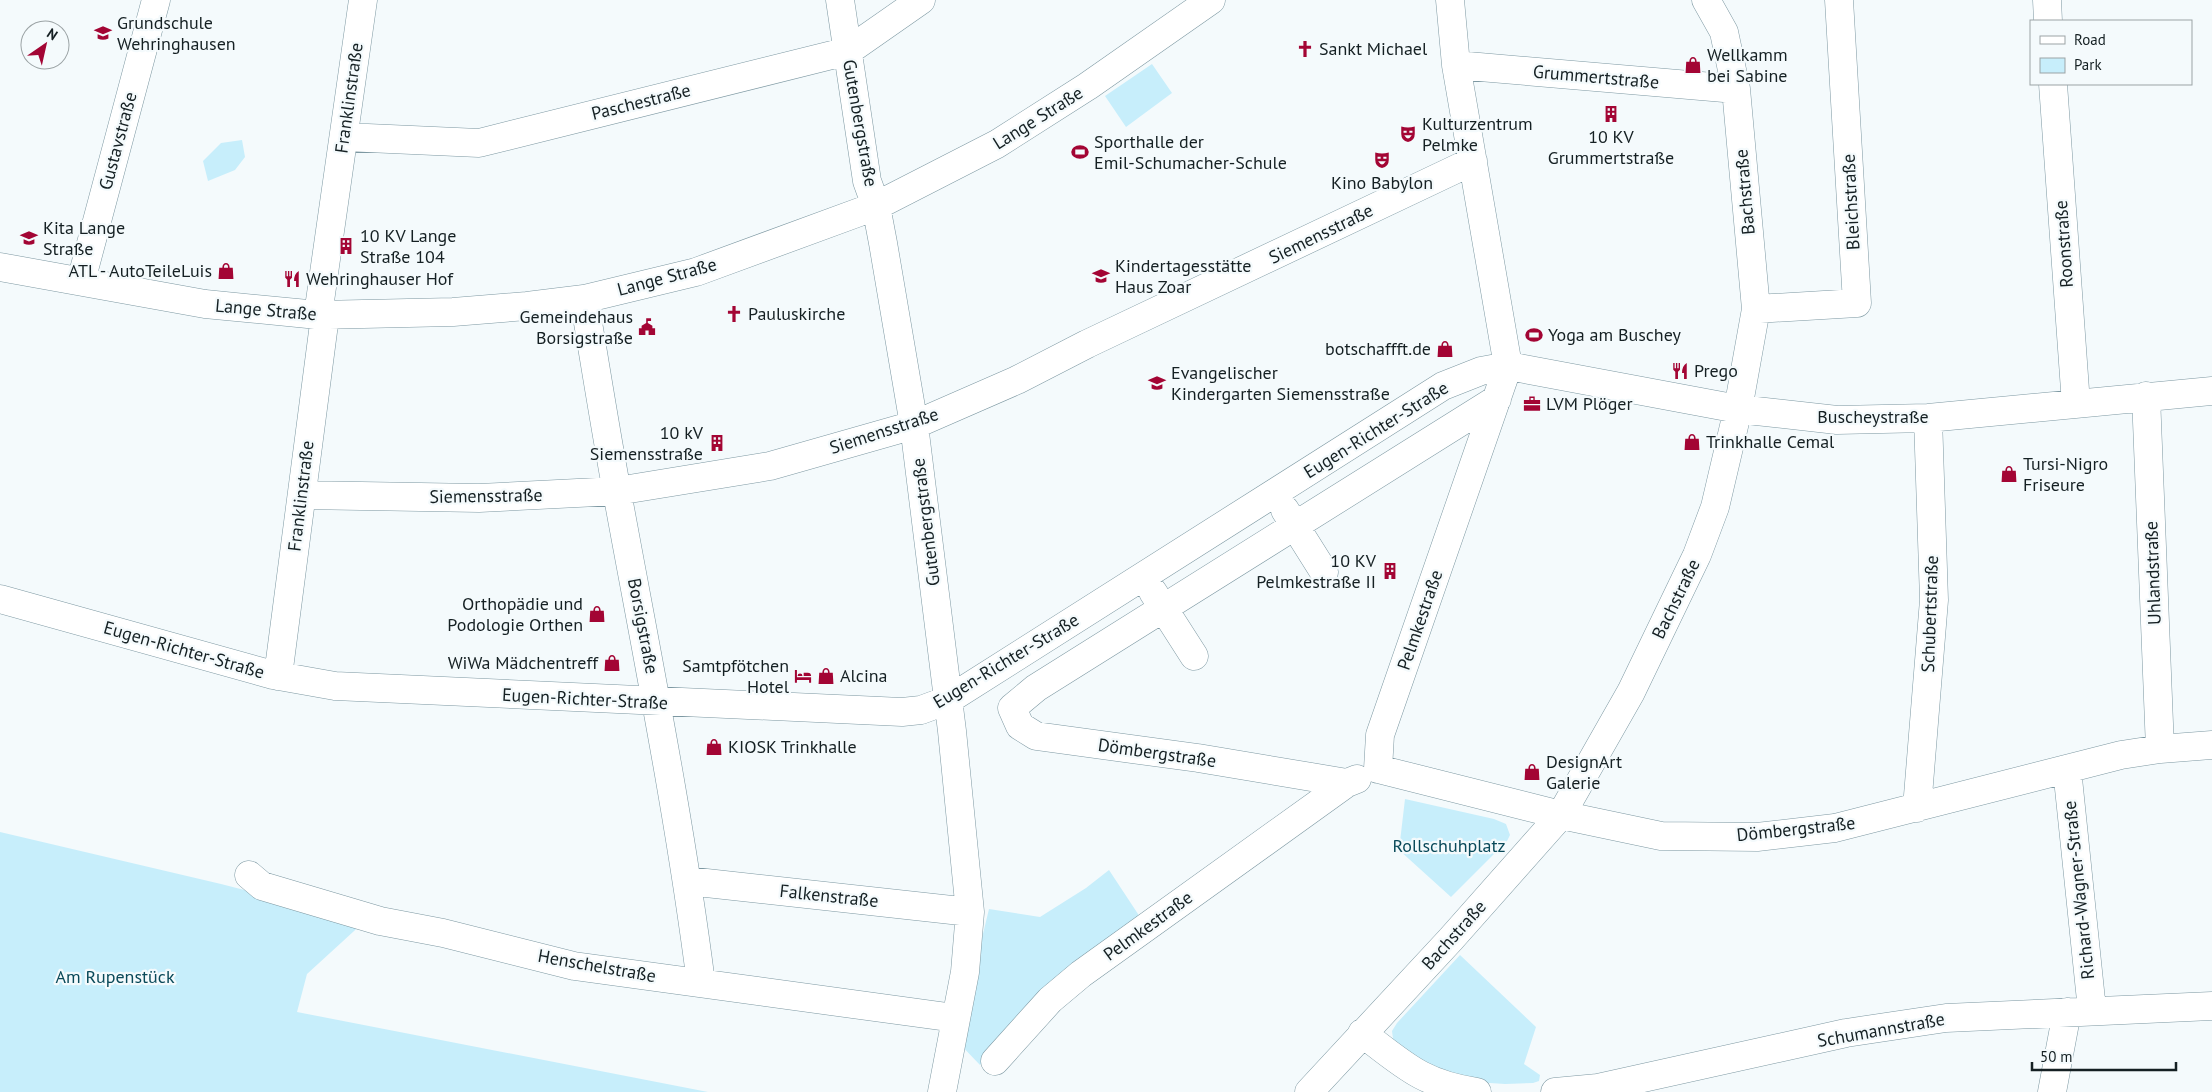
<svg xmlns="http://www.w3.org/2000/svg" width="2212" height="1092" viewBox="0 0 2212 1092" font-family="'PT Sans',sans-serif">
<rect width="100%" height="100%" fill="#f4fafc"/>
<path fill="#c7eefb" d="M 1152,64 L 1172,93 L 1126,127 L 1105,96 Z
M 242,140 L 245,157 L 235,170 L 208,181 L 203,161 L 221,143 Z
M 1405,799 L 1494,819 L 1506,824 L 1510,835 L 1507,841 L 1451,897 L 1399,850 Z
M 0,832 L 221,884 L 365,921 L 307,974 L 297,1012 L 708,1092 L 0,1092 Z
M 1109,870 L 1140,917 L 1063,973 L 980,1065 L 957,1041 L 989,909 L 1040,917 L 1086,888 Z
M 1460,955 L 1536,1027 L 1524,1064 L 1540,1075 L 1539,1081 L 1533,1083 L 1505,1084 L 1475,1082 L 1413,1060 L 1394,1046 L 1392,1031 L 1397,1023 Z"/>
<g fill="none" stroke-linecap="round" stroke-linejoin="round">
<g stroke="#7d98a2" stroke-width="29">
<path id="minor" d="M 840,0 L 867,181 L 876,206 L 883,243 L 914,425 L 952,731 L 970,912 L 965,972 L 942,1092
M 2047,0 L 2048,21
M 1456,65 L 1736,89
M 2053,84 L 2076,404
M 345,137 L 479,143 L 848,51 L 921,0
M 0,267 L 205,304 L 318,315 L 453,312 L 527,306 L 584,299 L 696,272 L 876,206 L 997,144 L 1088,86 L 1211,0
M 81,281 L 156,0
M 584,299 C 595,363 605,428 617,492 C 647,656 680,818 701,983
M 1756,309 L 1857,303 L 1839,0
M 318,315 L 363,0
M 2146,396 L 2160,749
M 302,495 L 479,498 L 617,491 L 770,466 L 914,425 L 1017,380 L 1087,344 L 1473,161
M 1285,510 L 1324,572
M 1153,592 L 1194,656
M 0,599 L 273,675 L 335,686 L 902,712 L 921,710 L 948,700 L 1443,386 L 1481,371 L 1508,366 L 1738,409 L 1837,420 L 1928,418 L 2212,391
M 278,676 L 325,316
M 1378,769 L 1561,815 L 1661,836 L 1757,837 L 1835,828 L 2121,755 L 2160,749 L 2212,745
M 1378,769 L 1380,735 L 1508,366 L 1456,65 L 1450,0
M 2067,769 L 2092,1010
M 1347,783 L 1198,758 L 1036,736 L 1020,726 L 1012,708 L 1036,688 L 1497,399
M 1917,808 L 1934,600 L 1928,418
M 249,875 L 262,886 L 380,921 L 443,933 L 574,966 L 955,1018
M 688,881 L 970,912
M 1362,1033 C 1404,1065 1422,1084 1477,1092
M 995,1061 L 1050,1000 L 1081,974 L 1347,783 L 1357,779
M 1309,1092 L 1451,939 L 1561,815 L 1631,692 L 1697,555 L 1715,507 L 1738,409 L 1756,309 L 1736,89 L 1724,32 L 1706,0
M 1555,1092 L 1598,1088 L 1846,1033 L 1946,1018 L 2212,1006
M 2052,1092 L 2067,1012"/>
</g>
<use href="#minor" stroke="#fff" stroke-width="28"/>
</g>
<defs>
<g id="school-bare" transform="scale(1.35)"><path d="M0-5L7-2L0 1L-7-2ZM-4 1L0 2.5L4 1V4Q0 6-4 4Z" fill="#a30534" stroke="#f4fafc" stroke-width="2.5" paint-order="stroke"/></g>
<g id="church-bare" transform="scale(1.35)"><path d="M-1.2-6h2.4v3.5h3.3v2.4h-3.3V6h-2.4V-.1h-3.3v-2.4h3.3Z" fill="#a30534" stroke="#f4fafc" stroke-width="2.5" paint-order="stroke"/></g>
<g id="shop-bare" transform="scale(1.35)"><path d="M-5-2.5h2.3a2.7 3.5 0 0 1 5.4 0H5L5.5 6h-11ZM-1.5-2.5h3a1.5 2.3 0 0 0-3 0Z" fill="#a30534" stroke="#f4fafc" stroke-width="2.5" paint-order="stroke"/></g>
<g id="building-bare" transform="scale(1.35)"><path d="M-4-6H4V6H1V3H-1V6H-4ZM-2.5-4.3h1.7v1.8h-1.7ZM.8-4.3h1.7v1.8H.8ZM-2.5-1h1.7V.8h-1.7ZM.8-1h1.7V.8H.8Z" fill="#a30534" stroke="#f4fafc" stroke-width="2.5" paint-order="stroke"/></g>
<g id="theatre-bare" transform="scale(1.35)"><path d="M-5-5.5Q0-4 5-5.5V0Q5 5 0 6Q-5 5-5 0ZM-3.3-2.5H-1v1.5H-3.3ZM1-2.5H3.3v1.5H1ZM-2.8 1Q0 5.5 2.8 1Z" fill="#a30534" stroke="#f4fafc" stroke-width="2.5" paint-order="stroke"/></g>
<g id="stadium-bare" transform="scale(1.35)"><path d="M0-5a6.5 5 0 1 0 0 10a6.5 5 0 1 0 0-10ZM-3.5-1.8h7v3.6h-7Z" fill="#a30534" stroke="#f4fafc" stroke-width="2.5" paint-order="stroke"/></g>
<g id="restaurant-bare" transform="scale(1.35)"><path d="M-5-6h1v4h1v-4h1v4h1v-4h1v5L-1.5 .5V6h-2V.5L-5-1ZM5-6V6H3V1.5H1.5Q1.5-4 5-6Z" fill="#a30534" stroke="#f4fafc" stroke-width="2.5" paint-order="stroke"/></g>
<g id="civic-bare" transform="scale(1.35)"><path d="M-.6-6.5H3V-4.5H.6V-3L4-1V1h2V6H-6V1h2V-1L-.6-3ZM-1.2 2.5V6h2.4V2.5Z" fill="#a30534" stroke="#f4fafc" stroke-width="2.5" paint-order="stroke"/></g>
<g id="office-bare" transform="scale(1.35)"><path d="M-6-3h4V-5.5h4V-3h4V5H-6ZM-1-4.5V-3h2v-1.5ZM-6 0V1H6V0Z" fill="#a30534" stroke="#f4fafc" stroke-width="2.5" paint-order="stroke"/></g>
<g id="hotel-bare" transform="scale(1.35)"><path d="M-6-4.5h1.5V1H6V5H4.5V3h-9V5H-6ZM-4 0a1.8 1.8 0 1 1 3.6 0ZM.5 0V-2.5h3Q6-2.5 6 0Z" fill="#a30534" stroke="#f4fafc" stroke-width="2.5" paint-order="stroke"/></g>
</defs>
<g fill-rule="evenodd">
<use href="#school-bare" x="103" y="33"/>
<use href="#church-bare" x="1305" y="49"/>
<use href="#shop-bare" x="1693" y="65"/>
<use href="#building-bare" x="1611" y="114"/>
<use href="#theatre-bare" x="1408" y="134"/>
<use href="#stadium-bare" x="1080" y="152"/>
<use href="#theatre-bare" x="1382" y="160"/>
<use href="#school-bare" x="29" y="238"/>
<use href="#building-bare" x="346" y="246"/>
<use href="#shop-bare" x="226" y="271"/>
<use href="#school-bare" x="1101" y="276"/>
<use href="#restaurant-bare" x="292" y="279"/>
<use href="#church-bare" x="734" y="314"/>
<use href="#civic-bare" x="647" y="327"/>
<use href="#stadium-bare" x="1534" y="335"/>
<use href="#shop-bare" x="1445" y="349"/>
<use href="#restaurant-bare" x="1680" y="371"/>
<use href="#school-bare" x="1157" y="383"/>
<use href="#office-bare" x="1532" y="404"/>
<use href="#shop-bare" x="1692" y="442"/>
<use href="#building-bare" x="717" y="443"/>
<use href="#shop-bare" x="2009" y="474"/>
<use href="#building-bare" x="1390" y="571"/>
<use href="#shop-bare" x="597" y="614"/>
<use href="#shop-bare" x="612" y="663"/>
<use href="#hotel-bare" x="803" y="676"/>
<use href="#shop-bare" x="826" y="676"/>
<use href="#shop-bare" x="714" y="747"/>
<use href="#shop-bare" x="1532" y="772"/>
</g>
<g text-anchor="middle" stroke-width="4.5" stroke-linejoin="round" paint-order="stroke">
<g font-size="18" fill="#152023" stroke="#f4fafc" text-anchor="start">
<text x="117" y="29">Grundschule<tspan x="117" dy="21">Wehringhausen</tspan></text>
<text x="1319" y="55">Sankt Michael</text>
<text x="1707" y="61">Wellkamm<tspan x="1707" dy="21">bei Sabine</tspan></text>
<text x="1422" y="130">Kulturzentrum<tspan x="1422" dy="21">Pelmke</tspan></text>
<text x="1611" y="143" text-anchor="middle">10 KV<tspan x="1611" dy="21">Grummertstraße</tspan></text>
<text x="1094" y="148">Sporthalle der<tspan x="1094" dy="21">Emil-Schumacher-Schule</tspan></text>
<text x="1382" y="189" text-anchor="middle">Kino Babylon</text>
<text x="43" y="234">Kita Lange<tspan x="43" dy="21">Straße</tspan></text>
<text x="360" y="242">10 KV Lange<tspan x="360" dy="21">Straße 104</tspan></text>
<text x="1115" y="272">Kindertagesstätte<tspan x="1115" dy="21">Haus Zoar</tspan></text>
<text x="212" y="277" text-anchor="end">ATL - AutoTeileLuis</text>
<text x="306" y="285">Wehringhauser Hof</text>
<text x="748" y="320">Pauluskirche</text>
<text x="633" y="323" text-anchor="end">Gemeindehaus<tspan x="633" dy="21">Borsigstraße</tspan></text>
<text x="1548" y="341">Yoga am Buschey</text>
<text x="1431" y="355" text-anchor="end">botschaffft.de</text>
<text x="1694" y="377">Prego</text>
<text x="1171" y="379">Evangelischer<tspan x="1171" dy="21">Kindergarten Siemensstraße</tspan></text>
<text x="1546" y="410">LVM Plöger</text>
<text x="703" y="439" text-anchor="end">10 kV<tspan x="703" dy="21">Siemensstraße</tspan></text>
<text x="1706" y="448">Trinkhalle Cemal</text>
<text x="2023" y="470">Tursi-Nigro<tspan x="2023" dy="21">Friseure</tspan></text>
<text x="1376" y="567" text-anchor="end">10 KV<tspan x="1376" dy="21">Pelmkestraße II</tspan></text>
<text x="583" y="610" text-anchor="end">Orthopädie und<tspan x="583" dy="21">Podologie Orthen</tspan></text>
<text x="598" y="669" text-anchor="end">WiWa Mädchentreff</text>
<text x="789" y="672" text-anchor="end">Samtpfötchen<tspan x="789" dy="21">Hotel</tspan></text>
<text x="840" y="682">Alcina</text>
<text x="728" y="753">KIOSK Trinkhalle</text>
<text x="1546" y="768">DesignArt<tspan x="1546" dy="21">Galerie</tspan></text>
</g>
<g font-size="18" fill="#152023" stroke="#f4fafc">
<text transform="translate(1596 77) rotate(5)" y="6">Grummertstraße</text>
<text transform="translate(349 98) rotate(-82)" y="6">Franklinstraße</text>
<text transform="translate(641 102) rotate(-14)" y="6">Paschestraße</text>
<text transform="translate(1038 118) rotate(-32)" y="6">Lange Straße</text>
<text transform="translate(860 123) rotate(80)" y="6">Gutenbergstraße</text>
<text transform="translate(118 141) rotate(-75)" y="6">Gustavstraße</text>
<text transform="translate(1745 192) rotate(-95)" y="6">Bachstraße</text>
<text transform="translate(1851 202) rotate(-93)" y="6">Bleichstraße</text>
<text transform="translate(1321 234) rotate(-26)" y="6">Siemensstraße</text>
<text transform="translate(2064 244) rotate(-94)" y="6">Roonstraße</text>
<text transform="translate(667 277) rotate(-15)" y="6">Lange Straße</text>
<text transform="translate(266 310) rotate(5)" y="6">Lange Straße</text>
<text x="1873" y="423">Buscheystraße</text>
<text transform="translate(1376 430) rotate(-32)" y="6">Eugen-Richter-Straße</text>
<text transform="translate(884 431) rotate(-18)" y="6">Siemensstraße</text>
<text transform="translate(301 496) rotate(-83)" y="6">Franklinstraße</text>
<text transform="translate(486 496) rotate(-1)" y="6">Siemensstraße</text>
<text transform="translate(926 522) rotate(-97)" y="6">Gutenbergstraße</text>
<text transform="translate(2153 573) rotate(-92)" y="6">Uhlandstraße</text>
<text transform="translate(1676 599) rotate(-64)" y="6">Bachstraße</text>
<text transform="translate(1930 614) rotate(-88)" y="6">Schubertstraße</text>
<text transform="translate(1420 620) rotate(-71)" y="6">Pelmkestraße</text>
<text transform="translate(643 626) rotate(79)" y="6">Borsigstraße</text>
<text transform="translate(184 650) rotate(16)" y="6">Eugen-Richter-Straße</text>
<text transform="translate(1006 661) rotate(-31)" y="6">Eugen-Richter-Straße</text>
<text transform="translate(585 699) rotate(3)" y="6">Eugen-Richter-Straße</text>
<text transform="translate(1157 753) rotate(8)" y="6">Dömbergstraße</text>
<text transform="translate(1796 829) rotate(-6)" y="6">Dömbergstraße</text>
<text transform="translate(2079 890) rotate(-96)" y="6">Richard-Wagner-Straße</text>
<text transform="translate(829 896) rotate(6)" y="6">Falkenstraße</text>
<text transform="translate(1148 926) rotate(-36)" y="6">Pelmkestraße</text>
<text transform="translate(1454 935) rotate(-48)" y="6">Bachstraße</text>
<text transform="translate(597 966) rotate(10)" y="6">Henschelstraße</text>
<text transform="translate(1881 1030) rotate(-10)" y="6">Schumannstraße</text>
</g>
<g font-size="18" fill="#094959" stroke="#f4fafc">
<text x="1449" y="852">Rollschuhplatz</text>
<text x="115" y="983">Am Rupenstück</text>
</g>
</g>
<rect x="2030" y="20" width="162" height="65" fill="#f4fafc" stroke="#9ba3a5"/>
<rect x="2040" y="36" width="25" height="8" fill="#ffffff" stroke="#9ba3a5"/>
<text x="2074" y="45" font-size="15" fill="#152023">Road</text>
<rect x="2040" y="58" width="25" height="15" fill="#c7eefb" stroke="#9ba3a5"/>
<text x="2074" y="70" font-size="15" fill="#152023">Park</text>
<g transform="translate(45 45) rotate(34)"><circle r="24" fill="#f4fafc" stroke="#9ba3a5"/>
<path d="M0-4L9 19L0 12L-9 19Z" fill="#a30534"/>
<text y="-8" font-size="14" font-weight="bold" text-anchor="middle" fill="#152023">N</text>
</g>
<path d="M2032 1062v8h144v-8" fill="none" stroke="#152023" stroke-width="2.5"/>
<text x="2040" y="1062" font-size="15" fill="#152023" stroke="#f4fafc" stroke-width="4" paint-order="stroke">50 m</text>
</svg>
